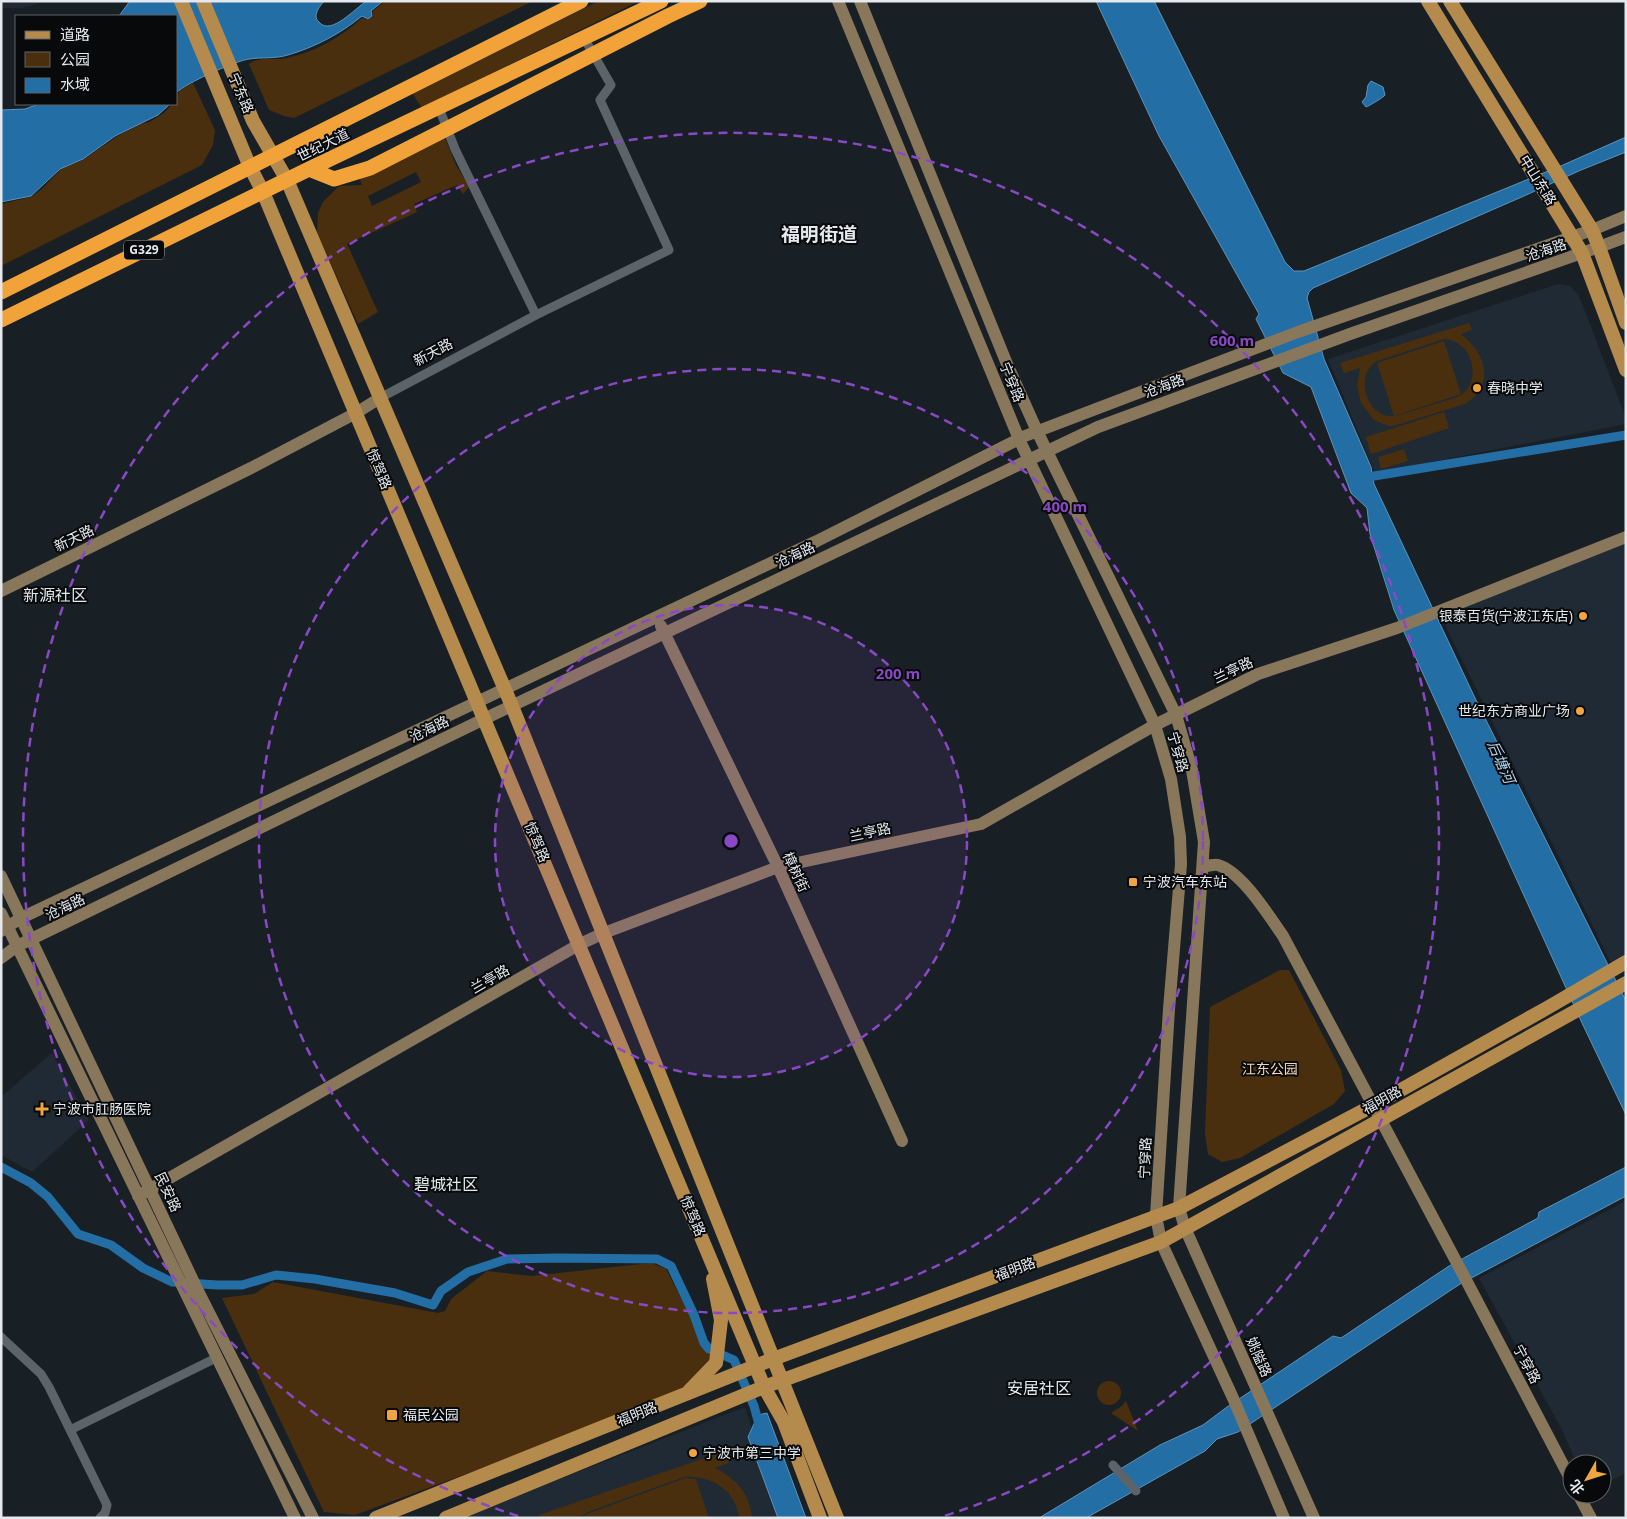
<svg xmlns="http://www.w3.org/2000/svg" width="1627" height="1519" viewBox="0 0 1627 1519" font-family="'Open Sans','Noto Sans SC',sans-serif">
<rect width="100%" height="100%" fill="#192025"/>
<path fill="#1f2a34" d="M 1,1 L 46,1 L 23,8 L 2,8 Z
M 1558,284 L 1570,286 L 1579,296 L 1626,418 L 1626,424 L 1375,473 L 1328,359 Z
M 1626,542 L 1626,955 L 1611,963 L 1441,617 Z
M 52,1053 L 89,1120 L 32,1172 L 1,1155 L 1,1097 Z
M 1626,1201 L 1626,1473 L 1602,1485 L 1602,1464 L 1577,1464 L 1561,1428 L 1479,1278 Z
M 745,1407 L 780,1518 L 461,1518 L 508,1499 Z"/>
<path fill="#492f0d" fill-rule="evenodd" d="M 385,1 L 533,1 L 294,118 L 284,116 L 269,110 L 249,64 C 260,56 274,61 287,58 C 315,52 341,37 362,18 L 368,20 L 373,16 L 372,12 Z
M 599,1 L 639,1 L 422,108 L 412,93 Z
M 193,83 L 215,130 L 213,145 L 202,165 L 1,266 L 1,204 L 31,197 L 42,189 L 61,169 L 83,160 L 116,137 L 141,124 L 150,122 L 165,112 L 172,104 L 176,104 L 176,95 L 182,89 Z
M 444,136 L 456,165 L 469,187 L 463,194 L 457,185 L 414,204 L 417,212 L 347,244 L 378,312 L 358,324 L 317,233 L 318,213 L 323,202 L 339,186 L 362,185 L 359,176 ZM 416,172 L 421,182 L 372,206 L 368,196 Z
M 1469,323 L 1472,330 L 1461,334 C 1486,353 1496,385 1465,404 L 1393,426 L 1388,426 L 1374,420 L 1361,403 L 1357,386 L 1360,368 L 1344,373 L 1340,363 ZM 1444,339 C 1473,340 1484,383 1458,397 L 1395,416 C 1367,420 1353,375 1377,361 Z
M 1444,341 L 1461,394 L 1394,416 L 1377,363 Z
M 1444,412 L 1449,428 L 1371,454 L 1366,437 Z
M 1404,449 L 1408,461 L 1381,469 L 1378,457 Z
M 1280,970 L 1289,970 L 1341,1070 L 1345,1091 L 1334,1104 L 1240,1158 L 1222,1162 L 1208,1154 L 1205,1134 L 1210,1007 Z
M 641,1264 L 654,1264 L 666,1269 L 697,1330 L 702,1347 L 716,1356 L 683,1394 L 355,1515 L 324,1512 L 222,1298 L 254,1294 L 273,1282 L 438,1313 L 445,1311 L 451,1299 L 487,1271 L 531,1276 Z
M1097 1393a12 12 0 1 1 24 0a12 12 0 1 1-24 0Z
M 1126,1401 L 1138,1431 L 1111,1413 L 1122,1406 Z
M 725,1451 L 729,1463 L 715,1468 C 736,1479 750,1493 752,1518 L 739,1518 C 736,1490 711,1475 684,1477 L 588,1512 L 578,1518 L 540,1518 L 539,1515 Z
M 685,1478 L 696,1479 L 709,1518 L 580,1518 L 587,1514 Z"/>
<path fill="#236ea5" stroke="#5d93bb" d="M 130,1 L 324,1 C 321,5 317,9 316,15 C 316,19 317,20 319,22 C 331,37 357,6 367,1 C 370,0 379,1 383,1 L 371,11 L 372,16 L 368,19 L 362,16 C 340,34 315,47 288,55 C 275,59 262,57 249,59 C 235,61 186,83 176,93 L 176,16 L 119,16 Z
M 1096,1 L 1154,1 L 1285,262 L 1294,271 L 1304,271 L 1563,165 L 1626,137 L 1626,152 L 1581,170 L 1524,196 L 1313,288 L 1309,292 L 1307,298 L 1324,359 L 1371,467 L 1374,484 L 1475,698 L 1626,1001 L 1626,1115 L 1582,1023 L 1394,610 L 1370,534 L 1367,508 L 1351,493 L 1311,387 L 1283,373 L 1256,319 L 1259,314 L 1159,136 Z
M 1371,81 L 1383,87 L 1385,95 C 1384,97 1369,106 1366,107 L 1362,102 L 1366,97 L 1368,85 Z
M 39,104 L 170,104 L 158,115 L 115,136 L 83,159 L 60,169 L 31,196 L 1,202 L 1,110 L 25,109 Z
M 1626,1167 L 1626,1196 L 1460,1284 L 1238,1432 L 1217,1439 L 1205,1451 L 1086,1518 L 1039,1518 L 1160,1445 L 1203,1425 L 1227,1407 L 1333,1336 L 1341,1338 L 1449,1266 L 1538,1218 L 1539,1212 Z
M 767,1413 L 806,1518 L 778,1518 L 748,1437 L 758,1415 Z"/>
<g fill="none" stroke-linecap="round" stroke-linejoin="round">
<path stroke="#236ea5" stroke-width="9" d="M 1362,478 L 1626,435
M 1,1167 L 31,1183 L 48,1197 L 78,1234 L 111,1245 L 143,1268 L 172,1282 L 217,1285 L 242,1285 L 276,1275 L 315,1279 L 395,1293 L 433,1305 L 441,1291 L 468,1272 L 507,1259 L 558,1258 L 657,1259 L 671,1266 L 694,1315 L 704,1343 L 709,1349 L 734,1360 L 754,1406 L 760,1428"/>
<path stroke="#5c646a" stroke-width="9" d="M 439,108 L 455,149 L 536,315
M 380,398 L 536,315 L 669,250 L 600,100 L 611,85 L 584,38
M 1,1337 L 41,1374 L 49,1387 L 107,1505 L 105,1513 L 100,1518
M 70,1430 L 216,1358
M 1113,1465 L 1136,1491"/>
<path stroke="#89775b" stroke-width="12" d="M 838,1 L 1019,439 L 1155,725 L 1171,779 L 1180,837 L 1181,864 L 1169,1009 L 1156,1216 L 1161,1242 L 1233,1398 L 1284,1518
M 860,1 L 1007,364 L 1037,431 L 1176,715 L 1192,770 L 1204,842 L 1179,1208 L 1185,1228 L 1314,1518
M 1,591 L 251,468 L 356,413 L 380,398
M 661,626 L 778,867 L 902,1141
M 1203,867 C 1207,866 1214,864 1218,865 C 1242,872 1269,916 1283,936 L 1465,1278 L 1572,1482
M 1,876 L 198,1291 L 313,1518
M 1,913 L 295,1518
M 1,931 L 21,918 L 817,541 L 1025,436 L 1298,332 L 1592,230 L 1626,216
M 1,958 L 17,946 L 484,719 L 1098,427 L 1350,334 L 1599,247 L 1626,237
M 138,1196 L 580,944 L 604,933 L 778,867 L 981,824 L 1155,725 L 1258,674 L 1397,628 L 1626,537
M 1578,1494 L 1591,1518"/>
<path stroke="#b58a4d" stroke-width="14" d="M 181,1 L 250,167 L 263,192 L 764,1387 L 784,1422 L 820,1518
M 203,1 L 253,121 L 287,180 L 512,706 L 837,1518
M 1428,1 L 1582,253 L 1626,370
M 1450,1 L 1592,230 L 1599,247 L 1626,323
M 689,1391 L 716,1363 L 721,1320 L 713,1279
M 376,1518 L 773,1359 L 1179,1208 L 1374,1105 L 1547,1008 L 1626,962
M 446,1518 L 764,1387 L 1161,1242 L 1626,983"/>
<path stroke="#f1a339" stroke-width="15" d="M 309,169 L 334,179 L 370,168 L 668,16 L 700,1
M 1,292 L 581,1
M 1,320 L 309,169 L 661,1"/>
</g>
<circle cx="731" cy="841" r="236" fill="#8b48c6" fill-opacity=".12"/>
<g fill="none" stroke="#8b48c6" stroke-width="2.5" stroke-dasharray="9 6">
<circle cx="731" cy="841" r="236"/>
<circle cx="731" cy="841" r="472"/>
<path d="M518 1516A708 708 0 1 1 944 1516"/>
</g>
<g fill="#f1a540" stroke="#07090b" stroke-width="2">
<circle cx="1477" cy="388" r="5"/>
<circle cx="1583" cy="616" r="5"/>
<circle cx="1580" cy="711" r="5"/>
<rect x="1128" y="877" width="10" height="10" rx="2.5"/>
<path d="M39.5 1101.5h5v5h5v5h-5v5h-5v-5h-5v-5h5z"/>
<rect x="386" y="1409" width="12" height="12" rx="2.5"/>
<circle cx="693" cy="1453" r="5"/>
</g>
<g text-anchor="middle" stroke-width="4" stroke-linejoin="round" paint-order="stroke">
<rect fill="#07090b" stroke="#a2a6a9" stroke-width="1" x="124" y="240.5" width="40" height="19" rx="4"/>
<g font-size="12" font-weight="bold" fill="#e5e9ed">
<text x="144" y="254">G329</text>
</g>
<g font-size="14" fill="#e5e9ed" stroke="#07090b">
<text transform="translate(241 93) rotate(67)" y="5">宁东路</text>
<text transform="translate(323 145) rotate(-26)" y="5">世纪大道</text>
<text transform="translate(1538 180) rotate(58)" y="5">中山东路</text>
<text transform="translate(1546 250) rotate(-19)" y="5">沧海路</text>
<text transform="translate(433 352) rotate(-28)" y="5">新天路</text>
<text transform="translate(1012 382) rotate(68)" y="5">宁穿路</text>
<text transform="translate(1164 386) rotate(-20)" y="5">沧海路</text>
<text transform="translate(379 469) rotate(67)" y="5">惊驾路</text>
<text transform="translate(74 538) rotate(-26)" y="5">新天路</text>
<text transform="translate(795 555) rotate(-26)" y="5">沧海路</text>
<text transform="translate(1233 670) rotate(-25)" y="5">兰亭路</text>
<text transform="translate(429 729) rotate(-26)" y="5">沧海路</text>
<text transform="translate(1178 752) rotate(74)" y="5">宁穿路</text>
<text transform="translate(870 832) rotate(-12)" y="5">兰亭路</text>
<text transform="translate(537 842) rotate(67)" y="5">惊驾路</text>
<text transform="translate(796 872) rotate(65)" y="5">樟树街</text>
<text transform="translate(65 907) rotate(-26)" y="5">沧海路</text>
<text transform="translate(490 979) rotate(-30)" y="5">兰亭路</text>
<text transform="translate(1382 1100) rotate(-29)" y="5">福明路</text>
<text transform="translate(1145 1158) rotate(-87)" y="5">宁穿路</text>
<text transform="translate(168 1192) rotate(65)" y="5">民安路</text>
<text transform="translate(693 1216) rotate(67)" y="5">惊驾路</text>
<text transform="translate(1015 1269) rotate(-20)" y="5">福明路</text>
<text transform="translate(1259 1357) rotate(66)" y="5">姚隘路</text>
<text transform="translate(1527 1364) rotate(62)" y="5">宁穿路</text>
<text transform="translate(637 1414) rotate(-22)" y="5">福明路</text>
</g>
<g font-size="14" fill="#e5e9ed" stroke="#07090b" text-anchor="start">
<text x="1487" y="393">春晓中学</text>
<text x="1573" y="621" text-anchor="end">银泰百货(宁波江东店)</text>
<text x="1570" y="716" text-anchor="end">世纪东方商业广场</text>
<text x="1143" y="887">宁波汽车东站</text>
<text x="53" y="1114">宁波市肛肠医院</text>
<text x="403" y="1420">福民公园</text>
<text x="703" y="1458">宁波市第三中学</text>
</g>
<g font-size="14" fill="#f4d5b3" stroke="#07090b">
<text x="1270" y="1074">江东公园</text>
</g>
<g font-size="15" font-style="italic" fill="#aed1f0" stroke="#07090b">
<text transform="translate(1501 762) rotate(66)" y="5">后塘河</text>
</g>
<g font-size="16" fill="#e5e9ed" stroke="#07090b">
<text x="55" y="601">新源社区</text>
<text x="446" y="1190">碧城社区</text>
<text x="1039" y="1394">安居社区</text>
</g>
<g font-size="19" font-weight="bold" fill="#e5e9ed" stroke="#07090b">
<text x="819" y="241">福明街道</text>
</g>
</g>
<circle cx="731" cy="841" r="8" fill="#8b48c6" stroke="#07090b" stroke-width="2.5"/>
<g font-size="15" text-anchor="middle" font-weight="bold" fill="#8b48c6" stroke="#07090b" stroke-width="4" stroke-linejoin="round" paint-order="stroke">
<text x="1232" y="346">600 m</text>
<text x="1065" y="512">400 m</text>
<text x="898" y="679">200 m</text>
</g>
<rect width="1627" height="1519" fill="none" stroke="#e5e9ed" stroke-width="5"/>
<rect x="15" y="15" width="162" height="90" fill="#07090b" stroke="#606365"/>
<rect x="25" y="31" width="25" height="8" fill="#b58a4d" stroke="#606365"/>
<text x="60" y="40" font-size="15" fill="#e5e9ed">道路</text>
<rect x="25" y="52" width="25" height="15" fill="#492f0d" stroke="#606365"/>
<text x="60" y="65" font-size="15" fill="#e5e9ed">公园</text>
<rect x="25" y="78" width="25" height="15" fill="#236ea5" stroke="#606365"/>
<text x="60" y="90" font-size="15" fill="#e5e9ed">水域</text>
<g transform="translate(1587 1479) rotate(231)"><circle r="24" fill="#07090b" stroke="#606365"/>
<path d="M0-4L9 19L0 12L-9 19Z" fill="#f1a540"/>
<text y="-8" font-size="14" font-weight="bold" text-anchor="middle" fill="#e5e9ed">北</text>
</g>
</svg>
